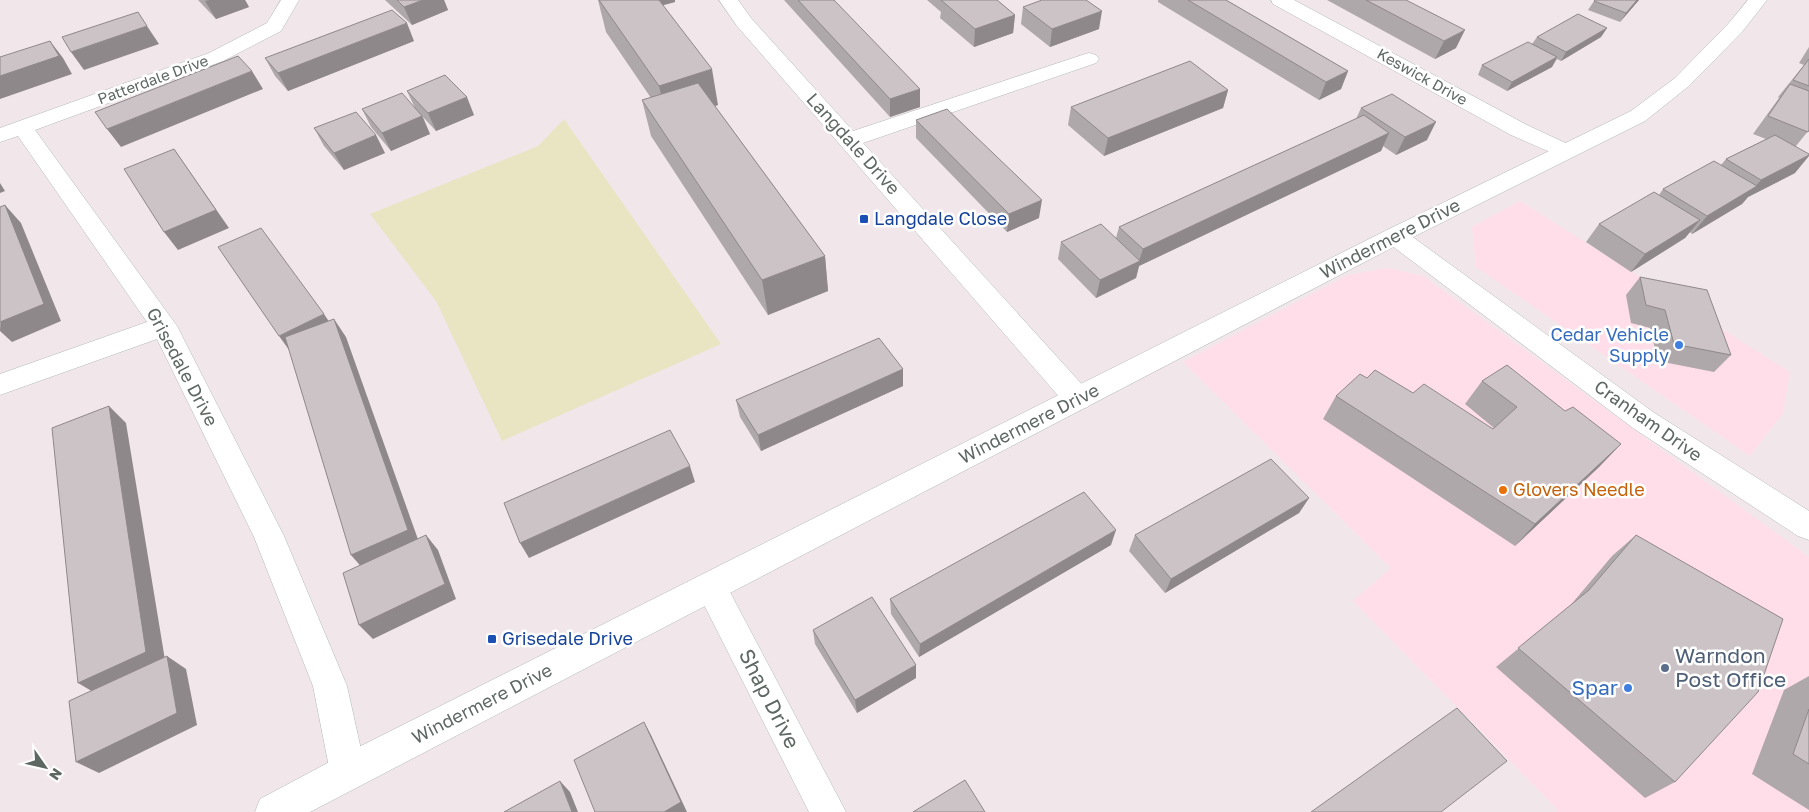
<svg xmlns="http://www.w3.org/2000/svg" width="1809" height="812" viewBox="0 0 1809 812" font-family="'Golos Text',sans-serif">
<rect width="100%" height="100%" fill="#f1e7eb"/>
<path fill="#ffdeea" d="M 1520,201 L 1790,372 L 1783,413 L 1750,456 L 1476,267 L 1472,227 Z
M 1388,268 L 1423,276 L 1809,557 L 1809,812 L 1557,812 L 1556,808 L 1353,601 L 1391,568 L 1183,362 L 1348,275 Z"/>
<path fill="#e9e4c2" d="M 564,119 L 721,344 L 502,441 L 436,301 L 370,214 L 538,146 Z"/>
<g fill="none" stroke-linecap="round" stroke-linejoin="round">
<g stroke="#b2bab6" stroke-width="1">
<path id="street" d="M 281,0 L 299,0 L 281,31 L 223,61 L 35,130 L 177,326 L 284,536 L 347,686 L 366,772 L 361,785 L 348,790 L 335,785 L 330,772 L 313,686 L 254,537 L 157,339 L 0,395 L 0,374 L 147,322 L 18,136 L 0,142 L 0,128 L 209,53 L 267,23 Z
M 719,0 L 738,0 L 751,18 L 853,131 L 1082,55 L 1089,53 L 1096,55 L 1099,59 L 1096,63 L 863,143 L 1088,391 L 1092,399 L 1088,407 L 1078,410 L 1068,407 L 737,26 Z
M 1271,0 L 1294,0 L 1527,125 L 1572,146 L 1575,151 L 1572,156 L 1564,158 L 1511,135 L 1273,4 Z
M 1395,228 L 1403,230 L 1653,412 L 1809,511 L 1809,540 L 1798,536 L 1633,428 L 1387,242 L 1383,236 L 1387,230 Z
M 711,573 L 722,577 L 846,812 L 809,812 L 695,587 L 700,577 Z"/>
</g>
<g stroke="#b1bab5" stroke-width="1">
<path id="secondary" d="M 1748,0 L 1767,0 L 1742,32 L 1689,86 L 1645,121 L 1403,242 L 310,812 L 255,812 L 260,799 L 335,759 L 1387,230 L 1631,111 L 1675,78 L 1728,24 Z"/>
</g>
<use href="#street" fill="#fff" fill-rule="evenodd"/>
<use href="#secondary" fill="#fff" fill-rule="evenodd"/>
</g>
<path fill="#afa8ab" d="M 198,0 L 245,0 L 249,7 L 216,19 Z
M 385,0 L 444,0 L 448,10 L 412,25 Z
M 598,0 L 675,0 L 675,2 L 663,5 L 718,105 L 715,106 L 825,256 L 828,291 L 768,315 L 651,136 L 642,100 L 651,98 L 606,32 Z
M 784,0 L 834,0 L 920,107 L 890,117 Z
M 927,0 L 997,0 L 1015,15 L 1013,33 L 974,47 L 940,18 L 941,12 Z
M 1158,0 L 1226,0 L 1348,71 L 1341,89 L 1319,100 L 1158,2 Z
M 1327,0 L 1406,0 L 1456,48 L 1435,59 Z
M 1639,0 L 1620,22 L 1588,10 L 1594,1 Z
M 1023,7 L 1099,29 L 1050,47 L 1021,24 Z
M 1607,28 L 1601,37 L 1561,61 L 1557,59 L 1552,67 L 1507,91 L 1478,75 L 1482,65 L 1532,44 L 1537,37 Z
M 414,41 L 288,91 L 275,76 L 265,58 Z
M 1809,47 L 1809,130 L 1796,146 L 1795,173 L 1748,197 L 1742,204 L 1692,234 L 1690,232 L 1685,238 L 1631,272 L 1586,242 L 1599,224 L 1659,195 L 1663,189 L 1721,165 L 1726,159 L 1766,139 L 1753,134 L 1779,98 L 1778,97 L 1804,65 L 1799,63 Z
M 1228,90 L 1223,108 L 1104,156 L 1068,125 L 1071,107 Z
M 407,91 L 474,115 L 436,131 L 423,117 L 430,134 L 391,151 L 371,127 L 362,109 L 415,108 Z
M 1361,108 L 1427,140 L 1396,155 L 1383,146 L 1381,151 L 1139,266 L 1136,278 L 1096,298 L 1058,259 L 1061,242 L 1116,238 L 1119,227 L 1356,119 Z
M 916,120 L 1039,218 L 1007,232 L 916,138 Z
M 314,128 L 385,153 L 344,170 L 324,146 Z
M 1640,277 L 1731,355 L 1714,372 L 1658,361 L 1650,328 L 1631,323 L 1626,295 Z
M 903,369 L 903,386 L 761,451 L 740,417 L 736,400 Z
M 1482,381 L 1565,411 L 1621,444 L 1599,467 L 1515,546 L 1323,419 L 1336,396 L 1413,393 L 1493,429 L 1494,428 L 1465,404 Z
M 1309,498 L 1299,513 L 1165,593 L 1129,551 L 1135,535 Z
M 1636,535 L 1675,782 L 1645,798 L 1496,667 L 1569,607 L 1612,556 Z
M 1111,545 L 919,657 L 891,614 L 890,599 Z
M 813,630 L 916,678 L 857,713 L 815,644 Z
M 1809,676 L 1809,810 L 1752,774 L 1784,690 Z"/>
<path fill="#8f888b" d="M 209,0 L 245,0 L 249,7 L 216,19 L 205,1 Z
M 423,0 L 444,0 L 448,10 L 412,25 L 404,7 Z
M 642,0 L 675,0 L 675,2 L 645,10 Z
M 1637,0 L 1639,0 L 1620,22 L 1626,13 Z
M 1102,11 L 1099,29 L 1050,47 L 1052,29 Z
M 1015,15 L 1013,33 L 974,47 L 975,29 Z
M 407,23 L 414,41 L 288,91 L 278,73 Z
M 147,26 L 159,44 L 84,70 L 71,52 Z
M 1607,28 L 1601,37 L 1561,61 L 1566,52 Z
M 1465,30 L 1456,48 L 1435,59 L 1444,41 Z
M 50,41 L 63,58 L 72,74 L 0,99 L 0,76 Z
M 1557,57 L 1552,67 L 1507,91 L 1512,82 Z
M 712,69 L 718,105 L 667,121 L 659,86 Z
M 252,71 L 263,89 L 121,147 L 107,129 Z
M 1348,71 L 1341,89 L 1319,100 L 1326,82 Z
M 920,89 L 920,107 L 890,117 L 890,99 Z
M 1228,90 L 1223,108 L 1104,156 L 1108,138 Z
M 467,97 L 474,115 L 436,131 L 428,113 Z
M 422,116 L 430,134 L 391,151 L 382,133 Z
M 1436,122 L 1427,140 L 1396,155 L 1405,137 Z
M 1389,133 L 1381,151 L 1139,266 L 1136,278 L 1096,298 L 1100,280 L 1139,261 L 1143,249 Z
M 376,135 L 385,153 L 344,170 L 334,153 Z
M 174,149 L 229,228 L 178,250 L 164,232 Z
M 1809,155 L 1809,156 L 1795,173 L 1748,197 L 1742,204 L 1692,234 L 1707,216 L 1754,188 L 1761,180 Z
M 0,183 L 5,191 L 0,193 Z
M 1042,200 L 1039,218 L 1007,232 L 1009,214 Z
M 5,205 L 21,223 L 61,321 L 12,342 L 0,331 Z
M 1700,220 L 1685,238 L 1631,272 L 1645,254 Z
M 825,256 L 828,291 L 768,315 L 762,280 Z
M 324,314 L 336,332 L 292,354 L 279,336 Z
M 334,319 L 346,337 L 420,545 L 364,570 L 351,555 Z
M 903,369 L 903,386 L 761,451 L 758,435 Z
M 109,406 L 126,423 L 166,666 L 100,696 L 78,683 Z
M 1621,444 L 1599,467 L 1515,546 L 1535,524 Z
M 690,466 L 695,482 L 529,558 L 520,543 Z
M 1309,498 L 1299,513 L 1165,593 L 1171,579 Z
M 1116,530 L 1111,545 L 919,657 L 920,644 Z
M 426,535 L 438,550 L 456,599 L 373,639 L 359,625 Z
M 167,656 L 186,669 L 197,725 L 99,773 L 76,762 Z
M 916,665 L 916,678 L 857,713 L 855,700 Z
M 644,722 L 651,735 L 687,812 L 664,812 Z
M 560,781 L 570,792 L 578,812 L 572,812 Z"/>
<path fill="#ccc3c7" stroke="#8f888b" d="M 397,0 L 423,0 L 404,7 Z
M 599,0 L 659,0 L 712,69 L 659,86 Z
M 798,0 L 834,0 L 920,89 L 890,99 Z
M 941,0 L 997,0 L 1015,15 L 975,29 Z
M 1042,0 L 1086,0 L 1102,11 L 1052,29 L 1023,7 Z
M 1188,0 L 1226,0 L 1348,71 L 1326,82 Z
M 1366,0 L 1406,0 L 1465,30 L 1444,41 Z
M 1595,0 L 1637,0 L 1626,13 L 1594,1 Z
M 392,10 L 407,23 L 278,73 L 265,58 Z
M 138,12 L 147,26 L 71,52 L 62,37 Z
M 1578,14 L 1607,28 L 1566,52 L 1537,37 Z
M 50,41 L 59,56 L 0,76 L 0,57 Z
M 1528,42 L 1557,57 L 1512,82 L 1482,65 Z
M 238,56 L 252,71 L 107,129 L 95,112 Z
M 1809,59 L 1809,86 L 1793,80 Z
M 1190,61 L 1228,90 L 1108,138 L 1071,107 Z
M 445,75 L 467,97 L 428,113 L 407,91 Z
M 698,83 L 825,256 L 762,280 L 642,100 Z
M 1790,84 L 1809,91 L 1809,130 L 1808,132 L 1768,116 Z
M 402,93 L 422,116 L 382,133 L 362,109 Z
M 1392,94 L 1436,122 L 1405,137 L 1361,108 Z
M 947,109 L 1042,200 L 1009,214 L 916,120 Z
M 356,112 L 376,135 L 334,153 L 314,128 Z
M 1364,115 L 1389,133 L 1143,249 L 1119,227 Z
M 1775,135 L 1809,154 L 1809,155 L 1761,180 L 1726,159 Z
M 174,149 L 216,210 L 164,232 L 124,169 Z
M 1714,161 L 1757,186 L 1707,216 L 1663,189 Z
M 1654,192 L 1700,220 L 1645,254 L 1599,224 Z
M 5,205 L 44,304 L 0,322 L 0,207 Z
M 1101,224 L 1140,261 L 1100,280 L 1061,242 Z
M 261,228 L 324,314 L 279,336 L 218,247 Z
M 1640,277 L 1707,290 L 1731,355 L 1674,344 L 1665,310 L 1646,305 Z
M 334,319 L 408,530 L 351,555 L 285,337 Z
M 879,338 L 903,369 L 758,435 L 736,400 Z
M 1507,365 L 1565,411 L 1573,407 L 1621,444 L 1535,524 L 1336,396 L 1360,374 L 1367,378 L 1375,370 L 1413,393 L 1424,384 L 1493,429 L 1517,407 L 1482,381 Z
M 109,406 L 146,652 L 78,683 L 52,428 Z
M 670,430 L 690,466 L 520,543 L 504,503 Z
M 1271,459 L 1309,498 L 1171,579 L 1135,535 Z
M 1084,492 L 1116,530 L 920,644 L 890,599 Z
M 426,535 L 445,584 L 359,625 L 343,573 Z
M 1636,535 L 1783,619 L 1758,692 L 1675,782 L 1518,648 L 1589,590 Z
M 872,597 L 916,665 L 855,700 L 813,630 Z
M 167,656 L 177,713 L 76,762 L 69,701 Z
M 1457,708 L 1507,761 L 1441,812 L 1311,812 Z
M 1809,709 L 1809,764 L 1793,754 Z
M 644,722 L 681,802 L 664,812 L 595,812 L 574,760 Z
M 965,780 L 985,812 L 913,812 Z
M 560,781 L 572,812 L 504,812 Z"/>
<g fill="#1a4fb4" stroke="#fff" stroke-width="2">
<rect x="859" y="214" width="10" height="10" rx="2.5"/>
<rect x="487" y="634" width="10" height="10" rx="2.5"/>
</g>
<g fill="#3f7fe0" stroke="#fff" stroke-width="2">
<circle cx="1679" cy="345" r="5"/>
<circle cx="1628" cy="688" r="5"/>
</g>
<circle fill="#e8710a" stroke="#fff" stroke-width="2" cx="1503" cy="490" r="5"/>
<circle fill="#5c6f8a" stroke="#fff" stroke-width="2" cx="1665" cy="668" r="5"/>
<g text-anchor="middle" stroke-width="5" stroke-linejoin="round" paint-order="stroke">
<g font-size="15" fill="#5e6862" stroke="#fff">
<text transform="translate(1422 77) rotate(29)" y="5">Keswick Drive</text>
<text transform="translate(153 80) rotate(-20)" y="5">Patterdale Drive</text>
</g>
<g font-size="18" fill="#5e6862" stroke="#fff">
<text transform="translate(853 144) rotate(48)" y="6">Langdale Drive</text>
<text transform="translate(1390 239) rotate(-27)" y="6">Windermere Drive</text>
<text transform="translate(182 367) rotate(62)" y="6">Grisedale Drive</text>
<text transform="translate(1648 421) rotate(35)" y="6">Cranham Drive</text>
<text transform="translate(1029 424) rotate(-27)" y="6">Windermere Drive</text>
<text transform="translate(482 704) rotate(-27)" y="6">Windermere Drive</text>
</g>
<g font-size="18" fill="#164399" stroke="#fff" text-anchor="start">
<text x="874" y="225">Langdale Close</text>
<text x="502" y="645">Grisedale Drive</text>
</g>
<g font-size="18" fill="#366cbe" stroke="#fff" text-anchor="end">
<text x="1669" y="341">Cedar Vehicle<tspan x="1669" dy="21">Supply</tspan></text>
</g>
<g font-size="18" fill="#c56008" stroke="#fff" text-anchor="start">
<text x="1513" y="496">Glovers Needle</text>
</g>
<g font-size="21" fill="#4e5e75" stroke="#fff" text-anchor="start">
<text x="1675" y="663">Warndon<tspan x="1675" dy="24">Post Office</tspan></text>
</g>
<g font-size="21" fill="#366cbe" stroke="#fff" text-anchor="end">
<text x="1618" y="695">Spar</text>
</g>
<g font-size="21" fill="#5e6862" stroke="#fff">
<text transform="translate(769 699) rotate(63)" y="7">Shap Drive</text>
</g>
</g>
<g transform="translate(45 767) rotate(124)" stroke="#ffffff" stroke-width="4" paint-order="stroke">
<path d="M0-4L9 19L0 12L-9 19Z" fill="#5e6862"/>
<text y="-8" font-size="14" font-weight="bold" text-anchor="middle" fill="#5e6862">N</text>
</g>
</svg>
